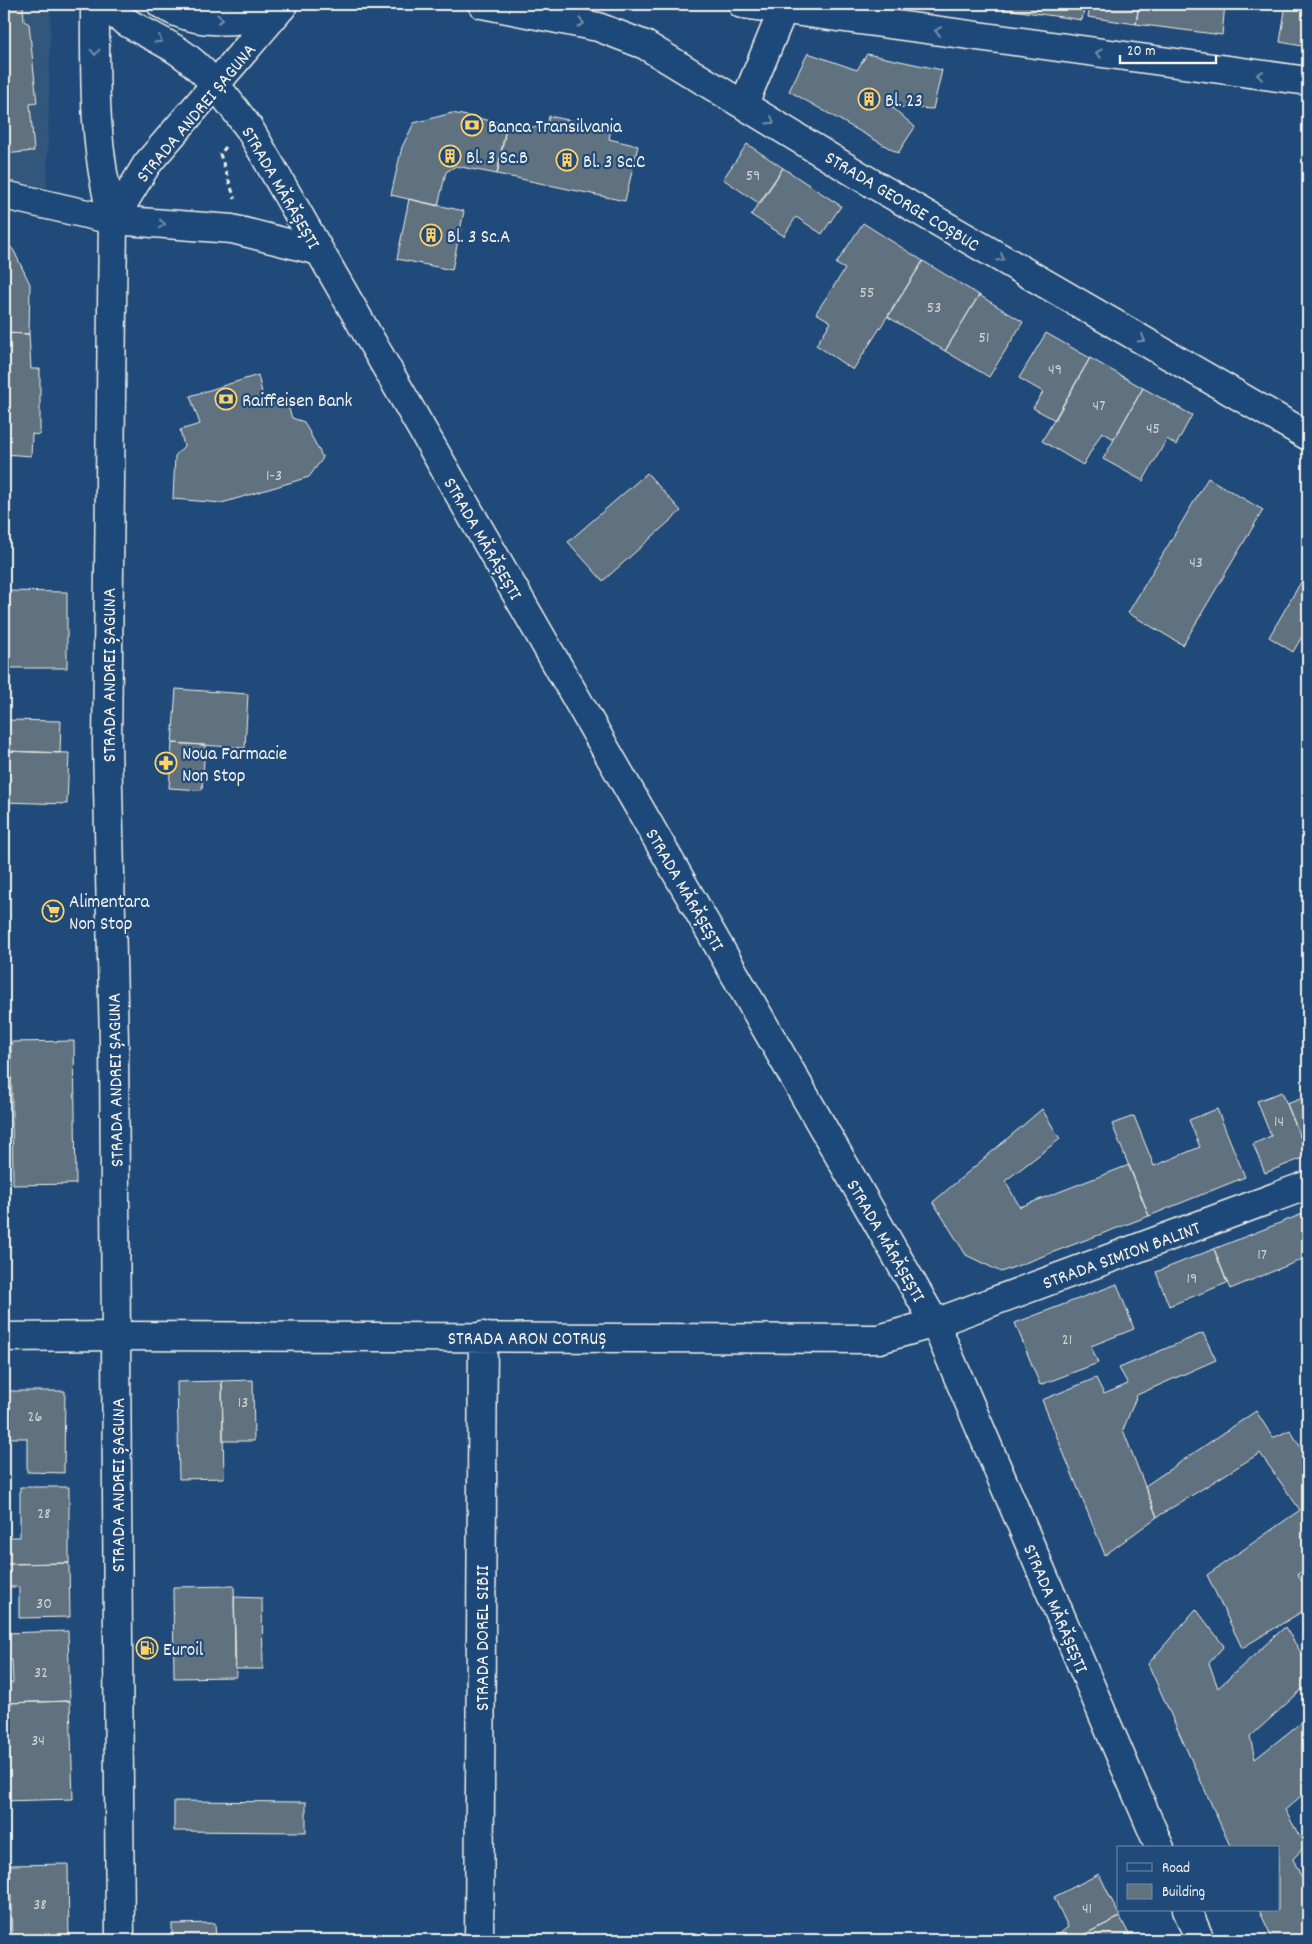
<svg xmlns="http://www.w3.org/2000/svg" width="1312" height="1944" viewBox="0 0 1312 1944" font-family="Dekko,sans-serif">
<rect width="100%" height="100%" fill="#1f4a7a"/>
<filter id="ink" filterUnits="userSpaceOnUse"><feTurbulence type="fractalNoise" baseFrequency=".02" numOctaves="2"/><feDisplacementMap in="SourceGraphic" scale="10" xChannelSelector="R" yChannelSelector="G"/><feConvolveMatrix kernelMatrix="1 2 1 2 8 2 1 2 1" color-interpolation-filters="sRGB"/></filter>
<g filter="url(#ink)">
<path fill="#32567c" d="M 4,4 L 51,4 L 47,186 L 36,191 L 4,183 Z"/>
<path fill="#607280" stroke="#f4f1e8" d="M 4,4 L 23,4 L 24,21 L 29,24 L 37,103 L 30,104 L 34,151 L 4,154 Z
M 970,4 L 1005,4 L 1005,9 Z
M 1005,4 L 1085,4 L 1082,20 L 1005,9 Z
M 1090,4 L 1139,4 L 1136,24 L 1088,17 Z
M 1139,4 L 1225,4 L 1222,35 L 1136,24 Z
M 1286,4 L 1308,4 L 1308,47 L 1280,42 Z
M 808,53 L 857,70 L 867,54 L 942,70 L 933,109 L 892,107 L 915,127 L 898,153 L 789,91 Z
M 452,113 L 507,124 L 497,174 L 456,166 L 446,172 L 438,206 L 391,195 L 402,147 L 414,123 Z
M 549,116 L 611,129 L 609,139 L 638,146 L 625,201 L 497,174 L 507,121 L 546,130 Z
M 747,144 L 783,168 L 760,204 L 723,179 Z
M 783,168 L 841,206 L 822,234 L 796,217 L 784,236 L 751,215 Z
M 409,199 L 464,211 L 452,270 L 397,259 Z
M 863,223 L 923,261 L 853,370 L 816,345 L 831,322 L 816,313 L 845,269 L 836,264 Z
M 4,239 L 14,251 L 30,284 L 29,334 L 4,333 Z
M 923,261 L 979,295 L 945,351 L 888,317 Z
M 979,295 L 1023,322 L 989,377 L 945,351 Z
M 4,333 L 29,334 L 31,369 L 40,369 L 40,435 L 32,434 L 31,456 L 4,454 Z
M 1046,333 L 1090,358 L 1055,420 L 1033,408 L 1043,392 L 1019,378 Z
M 1090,358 L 1143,388 L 1114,439 L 1102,432 L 1083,465 L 1042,441 Z
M 258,375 L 265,406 L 286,400 L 292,418 L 304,422 L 323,458 L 309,477 L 222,503 L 173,499 L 175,456 L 184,446 L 180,430 L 200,424 L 190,396 Z
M 1143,388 L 1192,415 L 1176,445 L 1167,439 L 1143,481 L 1103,459 Z
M 647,473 L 681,511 L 603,581 L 568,542 Z
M 1208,478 L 1263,510 L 1183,645 L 1128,613 Z
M 1308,570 L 1308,626 L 1293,652 L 1269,637 Z
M 4,591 L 67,592 L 67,668 L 4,668 Z
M 176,689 L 248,694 L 245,748 L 172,743 Z
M 4,720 L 61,721 L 60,753 L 4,751 Z
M 172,743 L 205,745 L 202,790 L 169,788 Z
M 4,751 L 69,753 L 67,804 L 4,802 Z
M 74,1041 L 76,1184 L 13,1185 L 11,1042 Z
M 1282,1092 L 1308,1156 L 1265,1173 L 1253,1144 L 1271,1136 L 1257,1101 Z
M 1308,1096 L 1308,1156 L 1287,1104 Z
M 1042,1109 L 1060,1139 L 1005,1181 L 1020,1207 L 1129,1165 L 1149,1216 L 1001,1272 L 966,1255 L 933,1202 Z
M 1217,1109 L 1245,1177 L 1149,1216 L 1112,1124 L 1134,1116 L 1154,1166 L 1200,1147 L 1189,1120 Z
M 1305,1213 L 1308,1222 L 1308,1257 L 1230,1289 L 1214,1249 Z
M 1214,1249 L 1227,1283 L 1169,1306 L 1156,1272 Z
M 1117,1284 L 1134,1329 L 1091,1346 L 1098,1363 L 1040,1385 L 1015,1323 Z
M 1203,1333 L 1216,1360 L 1137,1395 L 1123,1430 L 1157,1517 L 1105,1555 L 1042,1400 L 1096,1378 L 1104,1394 L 1128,1384 L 1119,1368 Z
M 253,1380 L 254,1441 L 223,1441 L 222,1381 Z
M 222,1381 L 224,1478 L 179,1479 L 177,1382 Z
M 6,1391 L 65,1391 L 64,1473 L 27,1472 L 27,1438 L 6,1438 Z
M 1256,1411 L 1273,1438 L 1290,1430 L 1308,1459 L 1308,1568 L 1298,1574 L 1308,1594 L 1308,1608 L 1242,1648 L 1207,1575 L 1300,1510 L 1260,1453 L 1157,1517 L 1145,1486 Z
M 20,1487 L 69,1487 L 69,1563 L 4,1564 L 4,1537 L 20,1537 Z
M 69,1563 L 70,1617 L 19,1618 L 19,1587 L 4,1587 L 4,1564 Z
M 234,1586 L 236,1677 L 174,1678 L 173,1587 Z
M 234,1597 L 262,1598 L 263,1669 L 235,1669 Z
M 1196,1609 L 1224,1646 L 1209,1663 L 1218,1688 L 1285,1627 L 1308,1664 L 1308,1684 L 1250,1737 L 1255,1759 L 1308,1717 L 1308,1790 L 1285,1810 L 1305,1846 L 1293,1859 L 1308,1891 L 1308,1940 L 1273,1940 L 1259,1910 L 1278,1910 L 1278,1848 L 1231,1848 L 1148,1664 Z
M 68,1631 L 70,1701 L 4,1703 L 4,1683 L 13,1683 L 12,1660 L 4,1660 L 4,1633 Z
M 70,1701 L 73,1799 L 4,1801 L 4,1703 Z
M 174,1801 L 306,1802 L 306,1832 L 174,1831 Z
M 68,1864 L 69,1940 L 12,1940 L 10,1865 Z
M 1099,1874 L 1120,1917 L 1073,1940 L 1052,1940 L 1068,1927 L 1054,1897 Z
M 1120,1917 L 1132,1940 L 1073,1940 Z
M 215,1923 L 216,1940 L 172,1940 L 172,1924 Z"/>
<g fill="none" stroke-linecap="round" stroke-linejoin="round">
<g stroke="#f4f1e8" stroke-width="31">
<path id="street" d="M 744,104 L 783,10
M 116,1336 L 879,1339 L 935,1323 L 1308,1185
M 479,1940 L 483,1336"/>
</g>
<g stroke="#f4f1e8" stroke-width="31">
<path id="secondary" d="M 95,4 C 95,80 93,145 113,220 L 107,745 L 114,1043 L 120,1940
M 103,4 C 124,25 154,35 178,51 C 207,70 228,101 249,128 L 935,1323 L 1160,1848
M 161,4 C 195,26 246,25 282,7
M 482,4 L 598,27 L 645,45 L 875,185 L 1308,436
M 742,4 L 1308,81
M 4,195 L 113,220 L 232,229 L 319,251
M 113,220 L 147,164 L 281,8
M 4,1337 L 116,1336
M 1187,1910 L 1200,1940"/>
</g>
<path stroke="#f4f1e8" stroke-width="3" stroke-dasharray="5 4" stroke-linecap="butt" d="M 226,147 L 220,154 L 235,199"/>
<use href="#street" stroke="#1f4a7a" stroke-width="28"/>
<use href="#secondary" stroke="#1f4a7a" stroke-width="28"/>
</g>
<defs><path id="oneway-chevron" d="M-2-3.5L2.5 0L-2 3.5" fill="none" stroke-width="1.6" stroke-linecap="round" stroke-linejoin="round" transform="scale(1.25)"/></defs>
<g stroke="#748da6">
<use href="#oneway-chevron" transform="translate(220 19)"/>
<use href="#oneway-chevron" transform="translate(581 23) rotate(11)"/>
<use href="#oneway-chevron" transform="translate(938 31) rotate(-172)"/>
<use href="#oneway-chevron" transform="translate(159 40) rotate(30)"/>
<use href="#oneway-chevron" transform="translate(95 52) rotate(90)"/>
<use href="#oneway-chevron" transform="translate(1099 53) rotate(-172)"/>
<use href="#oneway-chevron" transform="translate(1260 75) rotate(-172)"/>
<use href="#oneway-chevron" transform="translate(771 121) rotate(32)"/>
<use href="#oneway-chevron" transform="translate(162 224) rotate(4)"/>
<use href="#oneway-chevron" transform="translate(1001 258) rotate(30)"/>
<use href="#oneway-chevron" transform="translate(1142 339) rotate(30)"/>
</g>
</g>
<defs>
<g id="building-ring" transform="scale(1.125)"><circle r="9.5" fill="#1f4a7a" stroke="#ffd166" stroke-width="1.5"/><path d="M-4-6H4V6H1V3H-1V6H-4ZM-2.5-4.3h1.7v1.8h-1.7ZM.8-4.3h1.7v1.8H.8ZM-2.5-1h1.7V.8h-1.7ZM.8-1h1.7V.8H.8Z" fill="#ffd166"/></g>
<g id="bank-ring" transform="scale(1.125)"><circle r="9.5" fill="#1f4a7a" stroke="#ffd166" stroke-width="1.5"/><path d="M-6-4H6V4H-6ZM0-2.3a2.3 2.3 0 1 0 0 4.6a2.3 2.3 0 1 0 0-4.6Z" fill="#ffd166"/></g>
<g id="pharmacy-ring" transform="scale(1.125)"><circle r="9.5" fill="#1f4a7a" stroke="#ffd166" stroke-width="1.5"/><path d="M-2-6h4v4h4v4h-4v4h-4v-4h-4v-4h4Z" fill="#ffd166"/></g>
<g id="supermarket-ring" transform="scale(1.125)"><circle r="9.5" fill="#1f4a7a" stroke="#ffd166" stroke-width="1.5"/><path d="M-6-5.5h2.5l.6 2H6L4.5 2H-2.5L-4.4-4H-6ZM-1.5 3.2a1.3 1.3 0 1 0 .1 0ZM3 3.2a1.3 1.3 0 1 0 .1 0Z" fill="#ffd166"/></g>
<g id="fuel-ring" transform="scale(1.125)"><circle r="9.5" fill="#1f4a7a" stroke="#ffd166" stroke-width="1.5"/><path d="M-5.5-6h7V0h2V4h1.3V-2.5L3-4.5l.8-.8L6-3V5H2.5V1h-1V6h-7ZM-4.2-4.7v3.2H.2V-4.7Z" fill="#ffd166"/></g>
</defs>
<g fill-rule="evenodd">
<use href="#building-ring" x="869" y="99"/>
<use href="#bank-ring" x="472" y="125"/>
<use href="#building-ring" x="450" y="156"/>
<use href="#building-ring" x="567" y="160"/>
<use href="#building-ring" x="431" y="235"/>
<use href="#bank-ring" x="226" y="399"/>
<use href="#pharmacy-ring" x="166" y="763"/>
<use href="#supermarket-ring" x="53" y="911"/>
<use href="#fuel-ring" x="147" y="1648"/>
</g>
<g text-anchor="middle" stroke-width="4.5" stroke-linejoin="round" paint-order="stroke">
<g font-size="16" fill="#cfd1ce">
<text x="753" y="180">59</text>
<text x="867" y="297">55</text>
<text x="934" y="312">53</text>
<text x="984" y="342">51</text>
<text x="1055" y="374">49</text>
<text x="1099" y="410">47</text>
<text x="1153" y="433">45</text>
<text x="274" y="480">1-3</text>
<text x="1196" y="567">43</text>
<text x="1279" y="1126">14</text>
<text x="1262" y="1259">17</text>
<text x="1192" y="1283">19</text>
<text x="1067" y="1344">21</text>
<text x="243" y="1407">13</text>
<text x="35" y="1421">26</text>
<text x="44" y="1518">28</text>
<text x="44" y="1608">30</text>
<text x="41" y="1677">32</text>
<text x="38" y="1745">34</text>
<text x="40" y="1909">38</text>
<text x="1087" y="1913">41</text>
</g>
<g font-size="19" fill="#f4f1e8" stroke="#1f4a7a" text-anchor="start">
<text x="885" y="106">Bl. 23</text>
<text x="488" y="132">Banca Transilvania</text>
<text x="466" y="163">Bl. 3 Sc.B</text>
<text x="583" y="167">Bl. 3 Sc.C</text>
<text x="447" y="242">Bl. 3 Sc.A</text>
<text x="242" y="406">Raiffeisen Bank</text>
<text x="182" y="759">Noua Farmacie<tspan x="182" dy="22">Non Stop</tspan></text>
<text x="69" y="907">Alimentara<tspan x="69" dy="22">Non Stop</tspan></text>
<text x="163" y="1655">Euroil</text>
</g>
<g font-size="19" fill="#f4f1e8" stroke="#1f4a7a">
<text transform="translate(195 112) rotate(-50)" y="7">STRADA ANDREI ȘAGUNA</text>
<text transform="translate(282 187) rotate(60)" y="7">STRADA MĂRĂȘEȘTI</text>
<text transform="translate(903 200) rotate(31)" y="7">STRADA GEORGE COȘBUC</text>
<text transform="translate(484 538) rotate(60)" y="7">STRADA MĂRĂȘEȘTI</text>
<text transform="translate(108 675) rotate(-90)" y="7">STRADA ANDREI ȘAGUNA</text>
<text transform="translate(686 889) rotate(60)" y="7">STRADA MĂRĂȘEȘTI</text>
<text transform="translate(114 1080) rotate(-91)" y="7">STRADA ANDREI ȘAGUNA</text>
<text transform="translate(887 1240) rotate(60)" y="7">STRADA MĂRĂȘEȘTI</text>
<text transform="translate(1121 1254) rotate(-20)" y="7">STRADA SIMION BALINT</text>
<text x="527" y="1344">STRADA ARON COTRUȘ</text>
<text transform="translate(117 1485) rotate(-90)" y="7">STRADA ANDREI ȘAGUNA</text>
<text transform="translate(1057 1608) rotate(67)" y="7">STRADA MĂRĂȘEȘTI</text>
<text transform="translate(481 1638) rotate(-90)" y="7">STRADA DOREL SIBII</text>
</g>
</g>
<rect width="1312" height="1944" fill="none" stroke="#1f4a7a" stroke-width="20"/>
<rect x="10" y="10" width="1292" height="1924" fill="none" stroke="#f4f1e8" stroke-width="2" filter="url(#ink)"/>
<rect x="1117" y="1846" width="162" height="65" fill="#1f4a7a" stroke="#748da6"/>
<rect x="1127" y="1863" width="25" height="8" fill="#1f4a7a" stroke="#748da6"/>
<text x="1162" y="1872" font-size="15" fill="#f4f1e8">Road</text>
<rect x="1127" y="1884" width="25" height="15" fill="#607280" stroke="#748da6"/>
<text x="1162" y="1896" font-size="15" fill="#f4f1e8">Building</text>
<path d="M1120 55v8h96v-8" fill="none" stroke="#f4f1e8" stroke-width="2.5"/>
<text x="1127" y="55" font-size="15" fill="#f4f1e8" stroke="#1f4a7a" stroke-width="4" paint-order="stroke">20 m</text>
</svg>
